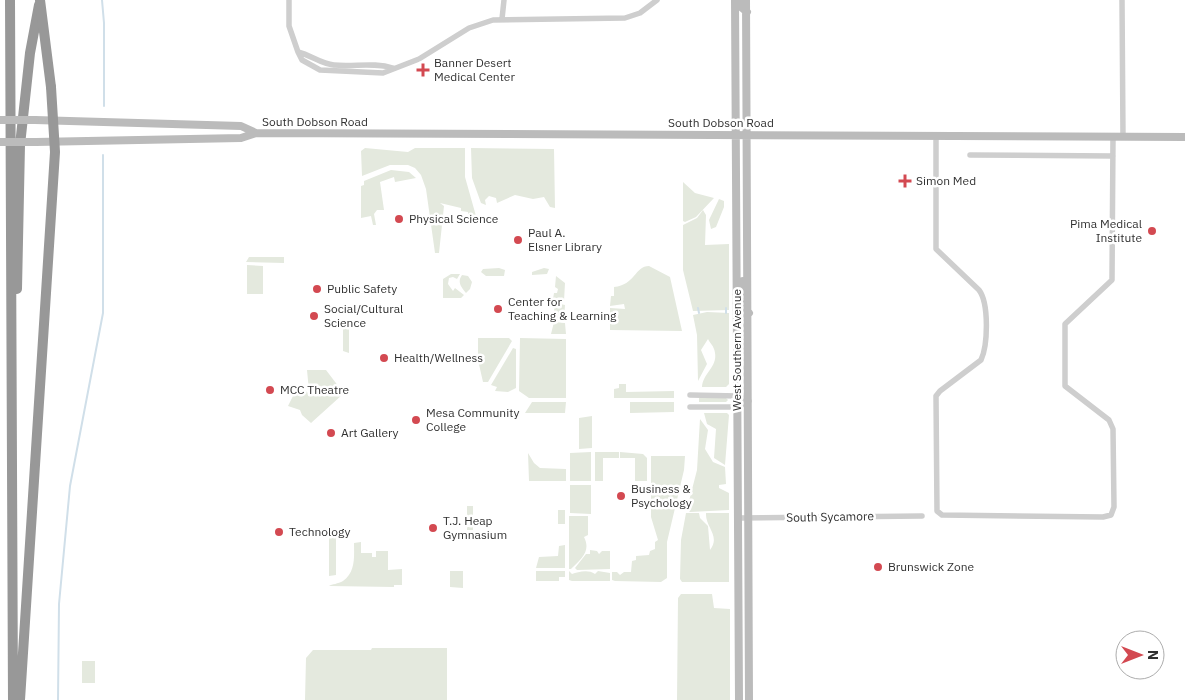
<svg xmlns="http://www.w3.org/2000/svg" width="1185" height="700" viewBox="0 0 1185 700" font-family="'IBM Plex Sans',sans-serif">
<rect width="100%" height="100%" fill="#fff"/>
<path fill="#e4e9de" d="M 365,148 L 408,152 L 415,148 L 465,148 L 465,177 L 476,216 L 468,215 L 468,212 L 461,211 L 461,208 L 440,203 L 444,206 L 439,253 L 435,253 L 426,189 L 421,175 L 415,168 L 408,165 L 390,165 L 362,176 L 361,151 Z
M 471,148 L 554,149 L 555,208 L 550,207 L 544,197 L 533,199 L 515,195 L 497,203 L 496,198 L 489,196 L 485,200 L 486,205 L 481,203 L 472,178 Z
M 391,170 L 409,172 L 416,178 L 395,182 L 394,177 L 380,182 L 384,210 L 377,210 L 374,214 L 376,225 L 373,225 L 371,216 L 361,218 L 361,186 L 364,185 L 364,181 Z
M 683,182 L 695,193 L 714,198 L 696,217 L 685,222 L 683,221 Z
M 719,199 L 724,201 L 724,207 L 716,227 L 711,229 L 709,220 Z
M 703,210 L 706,215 L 705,245 L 729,244 L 729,310 L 693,311 L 683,270 L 683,225 L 697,218 Z
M 249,257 L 284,257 L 284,263 L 246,262 Z
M 247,265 L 263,266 L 263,294 L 247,294 Z
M 649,266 L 670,277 L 682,331 L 610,330 L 610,308 L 625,309 L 624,304 L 610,306 L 611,296 L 614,296 L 614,287 C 635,285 635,266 649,266 Z
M 499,268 L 505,270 L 504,276 L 486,276 L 481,272 L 483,269 Z
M 544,268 L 549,269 L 547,274 L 532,275 L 532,272 Z
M 451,274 L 460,274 L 457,279 L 453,277 L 449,278 L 448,284 L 453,291 L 455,288 L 464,295 L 461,298 L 443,298 L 443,279 Z
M 462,275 L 468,276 L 472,282 L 470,289 L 466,293 C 461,287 457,282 462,275 Z
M 556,276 L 565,283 L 564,301 L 553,299 L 554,293 L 557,293 L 558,289 L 555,287 Z
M 555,303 L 565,305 L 564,319 L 553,320 Z
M 707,312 L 729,313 L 729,384 L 726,387 L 702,387 C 703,372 720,366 714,349 C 713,345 709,342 708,339 L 701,350 L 707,364 L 698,381 L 697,335 L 693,315 Z
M 554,322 L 565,323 L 566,334 L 551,334 Z
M 345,327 L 349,327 L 349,353 L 343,351 L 343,329 Z
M 478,338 L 509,338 L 512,341 L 488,382 L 483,382 L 478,360 Z
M 520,338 L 566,339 L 566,398 L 529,398 L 519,391 Z
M 513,348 L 516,349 L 516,388 L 508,392 L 495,391 L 497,387 L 491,385 Z
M 307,370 L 326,370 L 342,391 L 309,391 Z
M 619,384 L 626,384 L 626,392 L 674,391 L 674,398 L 614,398 L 614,389 L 619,388 Z
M 296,390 L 305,390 L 309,394 L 342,395 L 311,423 L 302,415 L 300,410 L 288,406 Z
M 699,398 L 726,398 L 728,400 L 726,402 L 699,402 Z
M 532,402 L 566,402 L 565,413 L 525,413 Z
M 630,402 L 674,402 L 674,412 L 630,413 Z
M 704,413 L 727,413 L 729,415 L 725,465 L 714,458 L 716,429 L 707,424 Z
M 592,416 L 592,448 L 579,449 L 579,418 Z
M 700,419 L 708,430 L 705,449 L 713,462 L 725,467 L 726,484 L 719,485 L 719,488 L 729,493 L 729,510 L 690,512 L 687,509 L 697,470 Z
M 591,452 L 591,481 L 570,481 L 570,453 Z
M 595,452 L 619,452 L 619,458 L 603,458 L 603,481 L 595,481 Z
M 620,452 L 643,454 L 647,458 L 647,481 L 635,481 L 635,458 L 620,458 Z
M 528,453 L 534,463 L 540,468 L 566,469 L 566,481 L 529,481 Z
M 651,456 L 685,456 L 684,470 L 667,542 L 667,578 L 661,582 L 615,581 L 612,580 L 612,572 L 617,572 L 620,575 L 624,572 L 631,572 L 632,561 L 636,560 L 636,556 L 649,555 L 650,551 L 655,549 L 655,542 L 658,540 L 651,517 Z
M 570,485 L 591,485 L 591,514 L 570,513 Z
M 467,506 L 473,506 L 473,530 L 467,530 Z
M 558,510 L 565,510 L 565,524 L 558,524 Z
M 686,513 L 699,513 L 700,518 L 708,526 L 710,550 C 721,536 705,527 706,513 L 729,513 L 729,582 L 682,582 L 680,579 L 681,540 Z
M 569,516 L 588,516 L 588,535 L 584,537 C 591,551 582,558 571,569 L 569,569 Z
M 329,529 L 336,529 L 336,575 L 329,576 Z
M 361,542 L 361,553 L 372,553 L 372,557 L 376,557 L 376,551 L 388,551 L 388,570 L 402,569 L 402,585 L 394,585 L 394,587 L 329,586 C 332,584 338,584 343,581 C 356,572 354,556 354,543 Z
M 565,545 L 565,568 L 536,568 L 539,557 L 558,556 L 559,546 Z
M 590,550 L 597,551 L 599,554 L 602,551 L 610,551 L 610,569 L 577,570 L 575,568 L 586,554 L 590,554 Z
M 450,571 L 463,571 L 463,588 L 450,587 Z
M 536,571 L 565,571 L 565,577 L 559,577 L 559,581 L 536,581 Z
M 569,571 L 572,574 C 578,572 588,569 595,574 L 598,571 L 610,573 L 610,581 L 572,581 L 569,580 Z
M 681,594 L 712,594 L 714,608 L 730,609 L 730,700 L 677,700 L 678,598 Z
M 372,648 L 447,648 L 447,700 L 305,700 L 306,658 L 313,650 L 371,650 Z
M 82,661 L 95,661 L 95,683 L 82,683 Z"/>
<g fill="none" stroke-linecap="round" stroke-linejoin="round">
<path stroke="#d0dfe9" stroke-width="2" d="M 102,0 L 104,23 L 104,106
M 698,308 L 699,313
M 726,308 L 726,313
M 58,700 L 59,604 L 70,486 L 103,313 L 103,155"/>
<path stroke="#cecece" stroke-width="5.5" d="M 289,0 L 289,26 L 298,52
M 1122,0 L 1123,137
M 502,19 L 504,0
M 393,68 C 374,62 354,67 334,65 C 321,64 311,55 298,52 L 302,60 L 320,70 L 383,73 L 419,59 L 469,28 L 493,20 L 625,18 L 640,13 L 657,0
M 936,136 L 936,249 L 979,290 C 989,303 988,345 981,360 L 940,391 L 936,396 L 937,511 L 942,515 L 1103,517 L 1111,515 L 1114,507 L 1113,429 L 1109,420 L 1065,386 L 1065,324 L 1112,280 L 1113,137
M 970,155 L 1113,156
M 690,395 L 738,396 L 749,401
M 690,407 L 738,407 L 749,401
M 738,518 L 922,516"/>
<path stroke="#bbb" stroke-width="8" d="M 735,0 L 739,700
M 741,0 L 741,7 L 747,12
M 746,0 L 749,700
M 35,120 L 241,126 L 256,133
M 36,142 L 241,138 L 256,133 L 1185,137
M 743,281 L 743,306 L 749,313"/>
<path stroke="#989898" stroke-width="10" d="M 10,0 L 13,700
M 17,289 L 20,145 L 30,53 L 39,5
M 20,700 L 55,152 L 51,87"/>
<path stroke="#bbb" stroke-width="8" d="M 0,120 L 35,120
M 0,142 L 36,142"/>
<path stroke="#989898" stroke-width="10" d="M 40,0 L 51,87"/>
</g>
<g fill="#d34951" stroke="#fff" stroke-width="2">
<path d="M420.5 62.5h5v5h5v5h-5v5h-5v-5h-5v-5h5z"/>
<path d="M902.5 173.5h5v5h5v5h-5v5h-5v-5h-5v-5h5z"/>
<circle cx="399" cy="219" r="5"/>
<circle cx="1152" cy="231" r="5"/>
<circle cx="518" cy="240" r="5"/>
<circle cx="317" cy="289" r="5"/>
<circle cx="498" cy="309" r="5"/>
<circle cx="314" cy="316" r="5"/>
<circle cx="384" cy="358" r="5"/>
<circle cx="270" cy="390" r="5"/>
<circle cx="416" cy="420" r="5"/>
<circle cx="331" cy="433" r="5"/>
<circle cx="621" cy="496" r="5"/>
<circle cx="433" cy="528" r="5"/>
<circle cx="279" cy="532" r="5"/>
<circle cx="878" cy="567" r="5"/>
</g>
<g text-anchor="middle" stroke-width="5" stroke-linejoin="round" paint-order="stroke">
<g font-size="12" fill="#313131" stroke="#fff" text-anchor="start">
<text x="434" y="67">Banner Desert<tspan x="434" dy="14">Medical Center</tspan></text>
<text x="916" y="185">Simon Med</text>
<text x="409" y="223">Physical Science</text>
<text x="1142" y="228" text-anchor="end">Pima Medical<tspan x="1142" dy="14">Institute</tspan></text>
<text x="528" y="237">Paul A.<tspan x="528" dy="14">Elsner Library</tspan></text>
<text x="327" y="293">Public Safety</text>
<text x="508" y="306">Center for<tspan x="508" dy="14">Teaching &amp; Learning</tspan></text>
<text x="324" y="313">Social/Cultural<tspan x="324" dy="14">Science</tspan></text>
<text x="394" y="362">Health/Wellness</text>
<text x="280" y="394">MCC Theatre</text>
<text x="426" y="417">Mesa Community<tspan x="426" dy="14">College</tspan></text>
<text x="341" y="437">Art Gallery</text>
<text x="631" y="493">Business &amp;<tspan x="631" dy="14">Psychology</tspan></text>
<text x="443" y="525">T.J. Heap<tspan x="443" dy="14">Gymnasium</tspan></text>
<text x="289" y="536">Technology</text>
<text x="888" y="571">Brunswick Zone</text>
</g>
<g font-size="12" fill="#313131" stroke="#fff">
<text x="315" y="126">South Dobson Road</text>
<text x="721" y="127">South Dobson Road</text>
<text transform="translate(737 350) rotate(-90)" y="4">West Southern Avenue</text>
<text transform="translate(830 517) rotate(-1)" y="4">South Sycamore</text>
</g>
</g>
<g transform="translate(1140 655) rotate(90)"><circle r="24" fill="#ffffff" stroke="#adadad"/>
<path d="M0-4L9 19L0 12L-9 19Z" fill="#d34951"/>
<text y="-8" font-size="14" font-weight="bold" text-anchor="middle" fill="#313131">N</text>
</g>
</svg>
